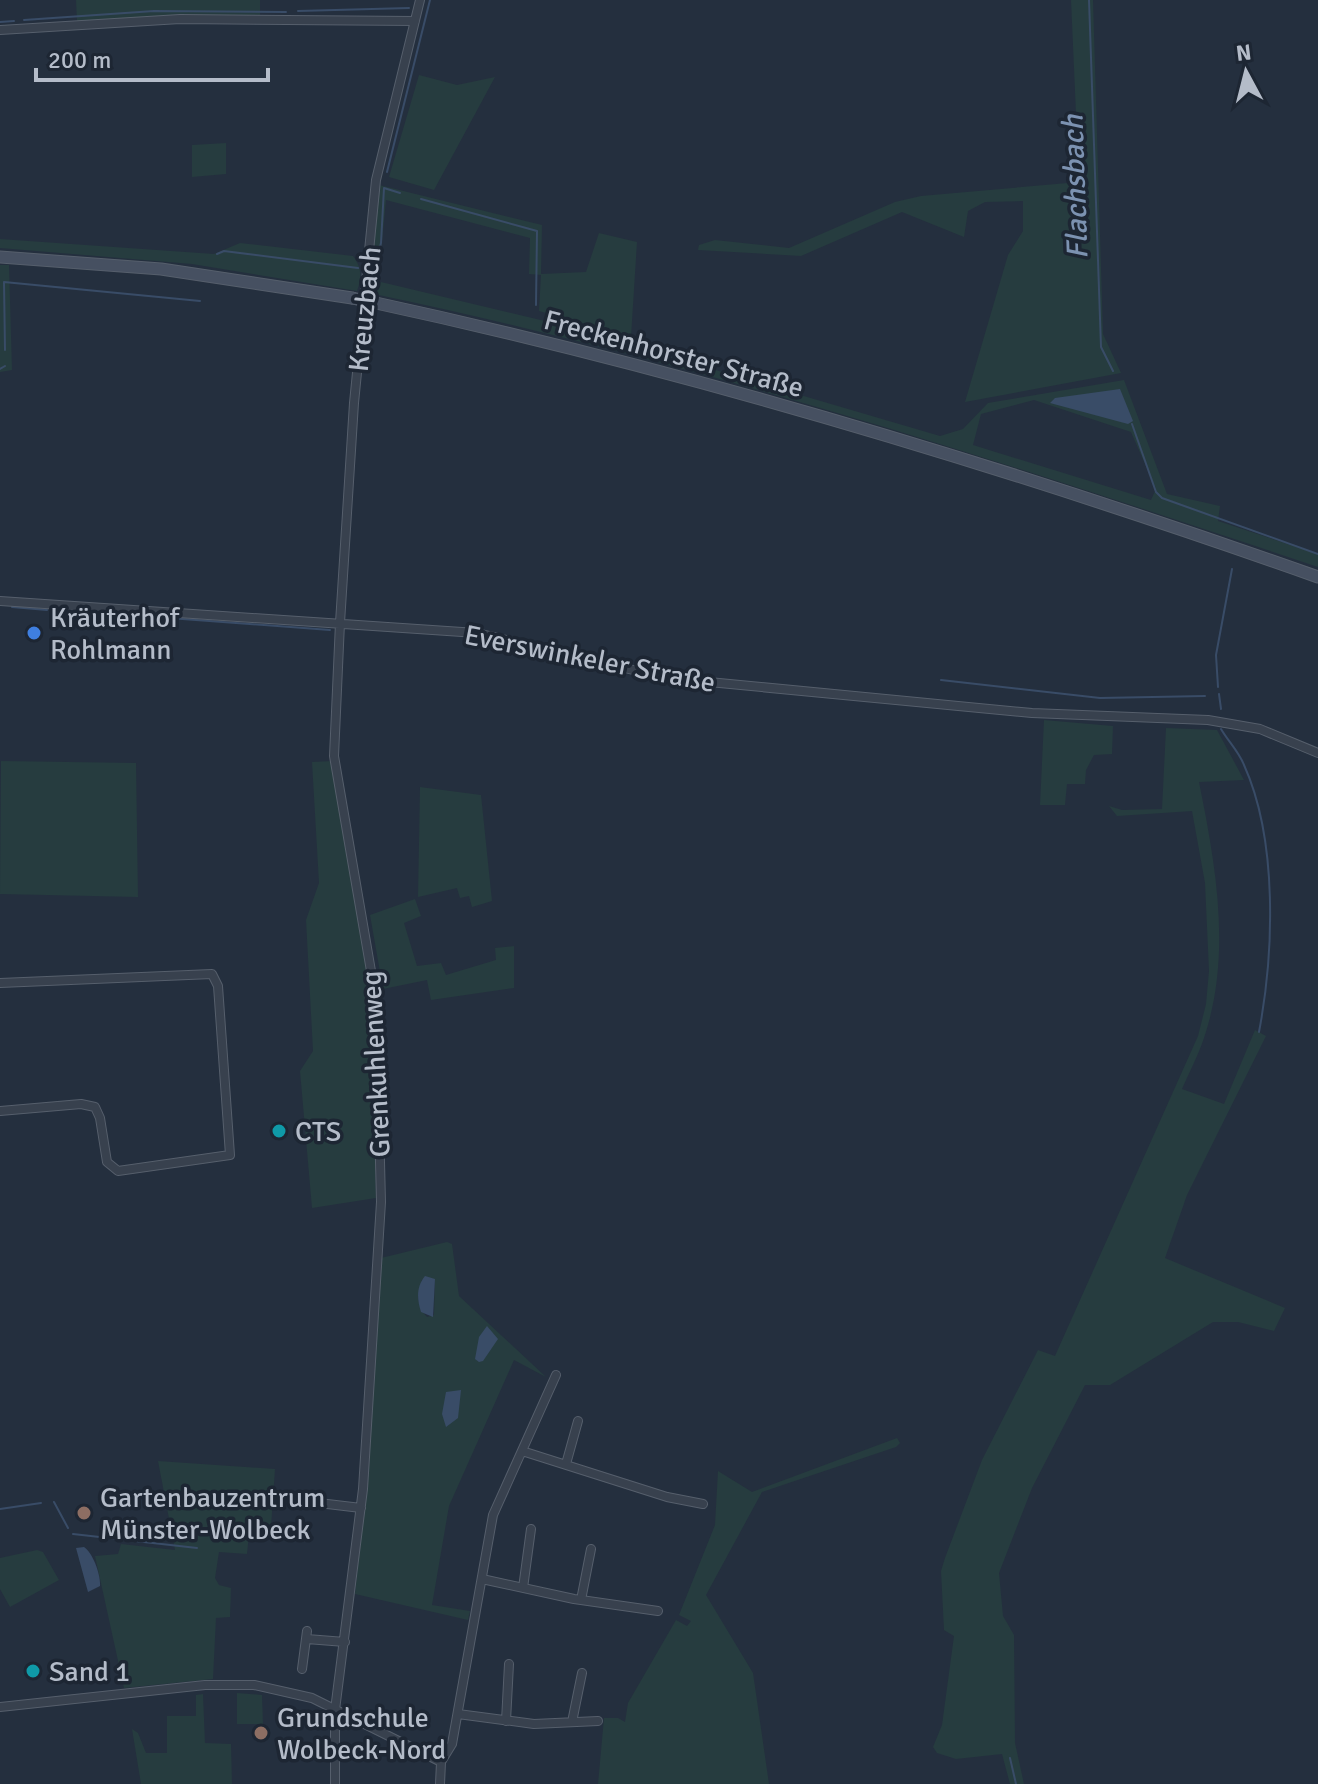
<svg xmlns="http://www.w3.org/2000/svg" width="1318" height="1784" viewBox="0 0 1318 1784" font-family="Signika,sans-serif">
<rect width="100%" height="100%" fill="#242f3e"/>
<path fill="#263c3f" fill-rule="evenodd" d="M 76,0 L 260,0 L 260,16 L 180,15 L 77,21 Z
M 1071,0 L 1093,0 L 1103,334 L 1121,373 L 965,402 L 1008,255 L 1023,231 L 1023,201 L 985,202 L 968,211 L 964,237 L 902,212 L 801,256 L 698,250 L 699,245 L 715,240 L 789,248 L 895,202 L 921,196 L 1079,182 Z
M 419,75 L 457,85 L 495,77 L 434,190 L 389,177 Z
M 226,143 L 226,174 L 192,177 L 192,145 Z
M 379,185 L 542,225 L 541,274 L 586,272 L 599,233 L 637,242 L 631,337 L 539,311 L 541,275 L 529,274 L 530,238 L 386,200 L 379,273 L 371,267 Z
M 0,239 L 214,254 L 240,243 L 353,256 C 362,268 362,277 357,291 L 192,264 L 0,248 Z
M 0,265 L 9,265 L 12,370 L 0,372 Z
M 381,282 L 566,326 L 940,436 L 963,429 L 988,403 L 1124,380 L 1167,494 L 1220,506 L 1218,521 L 1318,554 L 1318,567 C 1008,463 694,361 374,294 ZM 1034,400 L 1131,432 L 1156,489 L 1151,500 L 973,445 L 981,414 Z
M 1044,720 L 1113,726 L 1112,754 L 1094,755 L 1086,770 L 1085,784 L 1067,784 L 1065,805 L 1040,805 Z
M 1166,728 L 1217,730 L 1244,780 L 1199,782 C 1216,866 1232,955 1204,1038 C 1198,1056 1189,1073 1182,1089 L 1224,1104 L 1255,1030 L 1266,1036 L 1187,1195 L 1165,1258 L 1285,1308 L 1274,1331 L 1238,1322 L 1213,1322 L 1110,1385 L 1085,1385 L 1032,1488 L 999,1573 L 1003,1616 L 1014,1635 L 1015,1743 L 1024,1784 L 1010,1784 L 1002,1754 L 956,1759 L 937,1753 L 933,1747 L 942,1725 L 954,1636 L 944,1630 L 941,1571 L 945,1558 L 982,1460 L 1038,1350 L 1055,1356 L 1198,1036 L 1206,1004 L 1209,971 L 1205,883 L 1192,811 L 1117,816 L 1109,806 L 1122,810 L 1162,809 Z
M 1,761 L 136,763 L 138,897 L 0,894 Z
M 333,761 L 371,999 L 376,1198 L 312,1208 L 300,1071 L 313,1051 L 306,920 L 319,883 L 312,762 Z
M 420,787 L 481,795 L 492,901 L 472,907 L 469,896 L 460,898 L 457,888 L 418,897 Z
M 415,899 L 421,916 L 404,923 L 417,966 L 441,963 L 446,975 L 496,960 L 495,948 L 514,946 L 514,988 L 431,1000 L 427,980 L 383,989 L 370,915 Z
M 447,1242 L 452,1244 L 459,1296 L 546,1377 L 514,1360 L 449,1506 L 432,1605 L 470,1611 L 468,1620 L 355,1594 L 366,1489 L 381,1258 ZM 435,1279 L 434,1315 L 427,1317 C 416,1304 417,1296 422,1280 Z
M 897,1438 L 900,1443 L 896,1447 L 762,1492 L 706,1595 L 753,1673 L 769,1784 L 598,1784 L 604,1718 L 618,1718 L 625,1722 L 628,1703 L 676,1620 L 687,1626 L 691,1621 L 679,1615 L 715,1525 L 718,1471 L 752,1492 Z
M 158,1461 L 275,1469 L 271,1527 L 250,1525 L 247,1554 L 219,1552 L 215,1578 L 219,1585 L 231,1588 L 230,1617 L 216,1618 L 213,1679 L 124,1688 L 95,1556 L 118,1554 L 121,1544 L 175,1550 Z
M 37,1550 L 43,1552 L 59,1580 L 10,1607 L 0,1589 L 0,1558 Z
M 237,1693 L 262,1695 L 263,1724 L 237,1724 Z
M 203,1694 L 205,1743 L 231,1744 L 232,1784 L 141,1784 L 132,1729 L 138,1733 L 146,1753 L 167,1753 L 167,1716 L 196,1716 L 196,1695 Z"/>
<path fill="#394c67" d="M 1120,389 L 1133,421 L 1128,424 L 1050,403 L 1055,398 Z
M 425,1276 L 435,1279 L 433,1317 L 421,1312 C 417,1299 416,1287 425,1276 Z
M 487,1326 L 498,1339 L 483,1361 L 479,1362 L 475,1359 L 479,1337 Z
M 461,1390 L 458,1418 L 446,1427 L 442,1414 L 446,1392 Z
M 84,1547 C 93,1553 101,1575 100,1586 L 88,1592 L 76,1548 Z"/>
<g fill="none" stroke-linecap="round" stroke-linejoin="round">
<path stroke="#394c67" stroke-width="2" d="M 1089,0 L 1101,347 L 1113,371
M 298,11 L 409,8
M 24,20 L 154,11 L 286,12
M 0,22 L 14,21
M 387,172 L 430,0
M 421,199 L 537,231 L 536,305
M 217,254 L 224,251 L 358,268
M 375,267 L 381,243 L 384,188 L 400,193
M 5,350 L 4,282 L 200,301
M 0,369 L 5,366
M 1132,424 L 1156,492 L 1162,498 L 1318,554
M 12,607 L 47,610
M 62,610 L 330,630
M 941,680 L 1100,698 L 1205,696
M 1218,687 L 1216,655 L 1232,569
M 1219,694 L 1221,709
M 1221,729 C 1228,741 1239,752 1244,765 C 1278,840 1274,953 1259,1032
M 54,1502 L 68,1528
M 0,1509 L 41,1503
M 73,1534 L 197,1548
M 1010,1758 L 1016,1784"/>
<g stroke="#565f6c" stroke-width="10">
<path id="street" d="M 0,30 L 180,19 L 415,21
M 0,601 L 477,633 L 667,678 L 1032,713 L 1208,720 L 1260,729 L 1318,753
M 0,983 L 212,974 L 218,986 L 230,1155 L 118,1171 L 107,1162 L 100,1118 L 95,1107 L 81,1104 L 0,1111
M 522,1451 L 667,1497 L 703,1504
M 566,1464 L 578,1421
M 319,1503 L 361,1508
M 482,1579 L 574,1599 L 658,1611
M 523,1588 L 531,1529
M 581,1600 L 591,1549
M 307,1639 L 345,1642
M 302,1669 L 307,1631
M 0,1707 L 205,1685 L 254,1685 L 312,1698 L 441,1762
M 458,1714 L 534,1724 L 598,1721
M 506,1721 L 509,1664
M 572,1722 L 582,1673
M 335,1784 L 335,1710 L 363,1489 L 381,1202 L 376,1000 L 334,756 L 340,623 L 354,403 L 376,180 L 420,0
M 440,1784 L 441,1762 L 452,1744 L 493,1515 L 556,1375"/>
</g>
<g stroke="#565f6c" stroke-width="13">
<path id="secondary" d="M 0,257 L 161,269 L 352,298
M 376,303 C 696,372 1010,468 1318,577"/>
</g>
<use href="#street" stroke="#38414e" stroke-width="8"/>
<use href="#secondary" stroke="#465061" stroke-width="11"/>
<g stroke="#565f6c" stroke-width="13" stroke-linecap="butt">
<path id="secondary-bridge" d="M 352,298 L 376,303"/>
</g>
<use href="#secondary-bridge" stroke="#465061" stroke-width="11"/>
</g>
<circle fill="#3f7fe0" stroke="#1d2633" stroke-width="3" cx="34" cy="633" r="8"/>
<g fill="#0f9aa8" stroke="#1d2633" stroke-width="3">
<circle cx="279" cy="1131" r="8"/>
<circle cx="33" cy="1671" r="8"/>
</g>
<g fill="#8d6e63" stroke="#1d2633" stroke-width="3">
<circle cx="84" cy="1513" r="8"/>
<circle cx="261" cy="1733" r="8"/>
</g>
<g text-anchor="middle" stroke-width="7" stroke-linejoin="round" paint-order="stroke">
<g font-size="28" fill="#b4bcc9" stroke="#1d2633">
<text transform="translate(364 309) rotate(-84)" y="10">Kreuzbach</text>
<text transform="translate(674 353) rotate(15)" y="10">Freckenhorster Straße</text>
<text transform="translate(590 658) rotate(11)" y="10">Everswinkeler Straße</text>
<text transform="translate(375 1064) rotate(-93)" y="10">Grenkuhlenweg</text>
</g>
<g font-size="28" fill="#b4bcc9" stroke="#1d2633" text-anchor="start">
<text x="50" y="627">Kräuterhof<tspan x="50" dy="32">Rohlmann</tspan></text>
<text x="295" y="1141">CTS</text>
<text x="100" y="1507">Gartenbauzentrum<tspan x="100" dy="32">Münster-Wolbeck</tspan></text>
<text x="49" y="1681">Sand 1</text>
<text x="277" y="1727">Grundschule<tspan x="277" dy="32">Wolbeck-Nord</tspan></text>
</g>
<g font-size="30" font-style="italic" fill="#7c92b1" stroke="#1d2633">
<text transform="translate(1075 187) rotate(-92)" y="10">Flachsbach</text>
</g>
</g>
<g transform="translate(1246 72) rotate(353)" stroke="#1d2633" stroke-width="6" paint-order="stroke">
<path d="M0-6L14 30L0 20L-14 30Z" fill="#b4bcc9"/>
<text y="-12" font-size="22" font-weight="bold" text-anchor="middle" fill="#b4bcc9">N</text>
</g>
<path d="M36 68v12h232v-12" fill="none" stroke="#b4bcc9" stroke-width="4"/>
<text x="48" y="68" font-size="24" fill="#b4bcc9" stroke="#1d2633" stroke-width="6" paint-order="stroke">200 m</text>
</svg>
